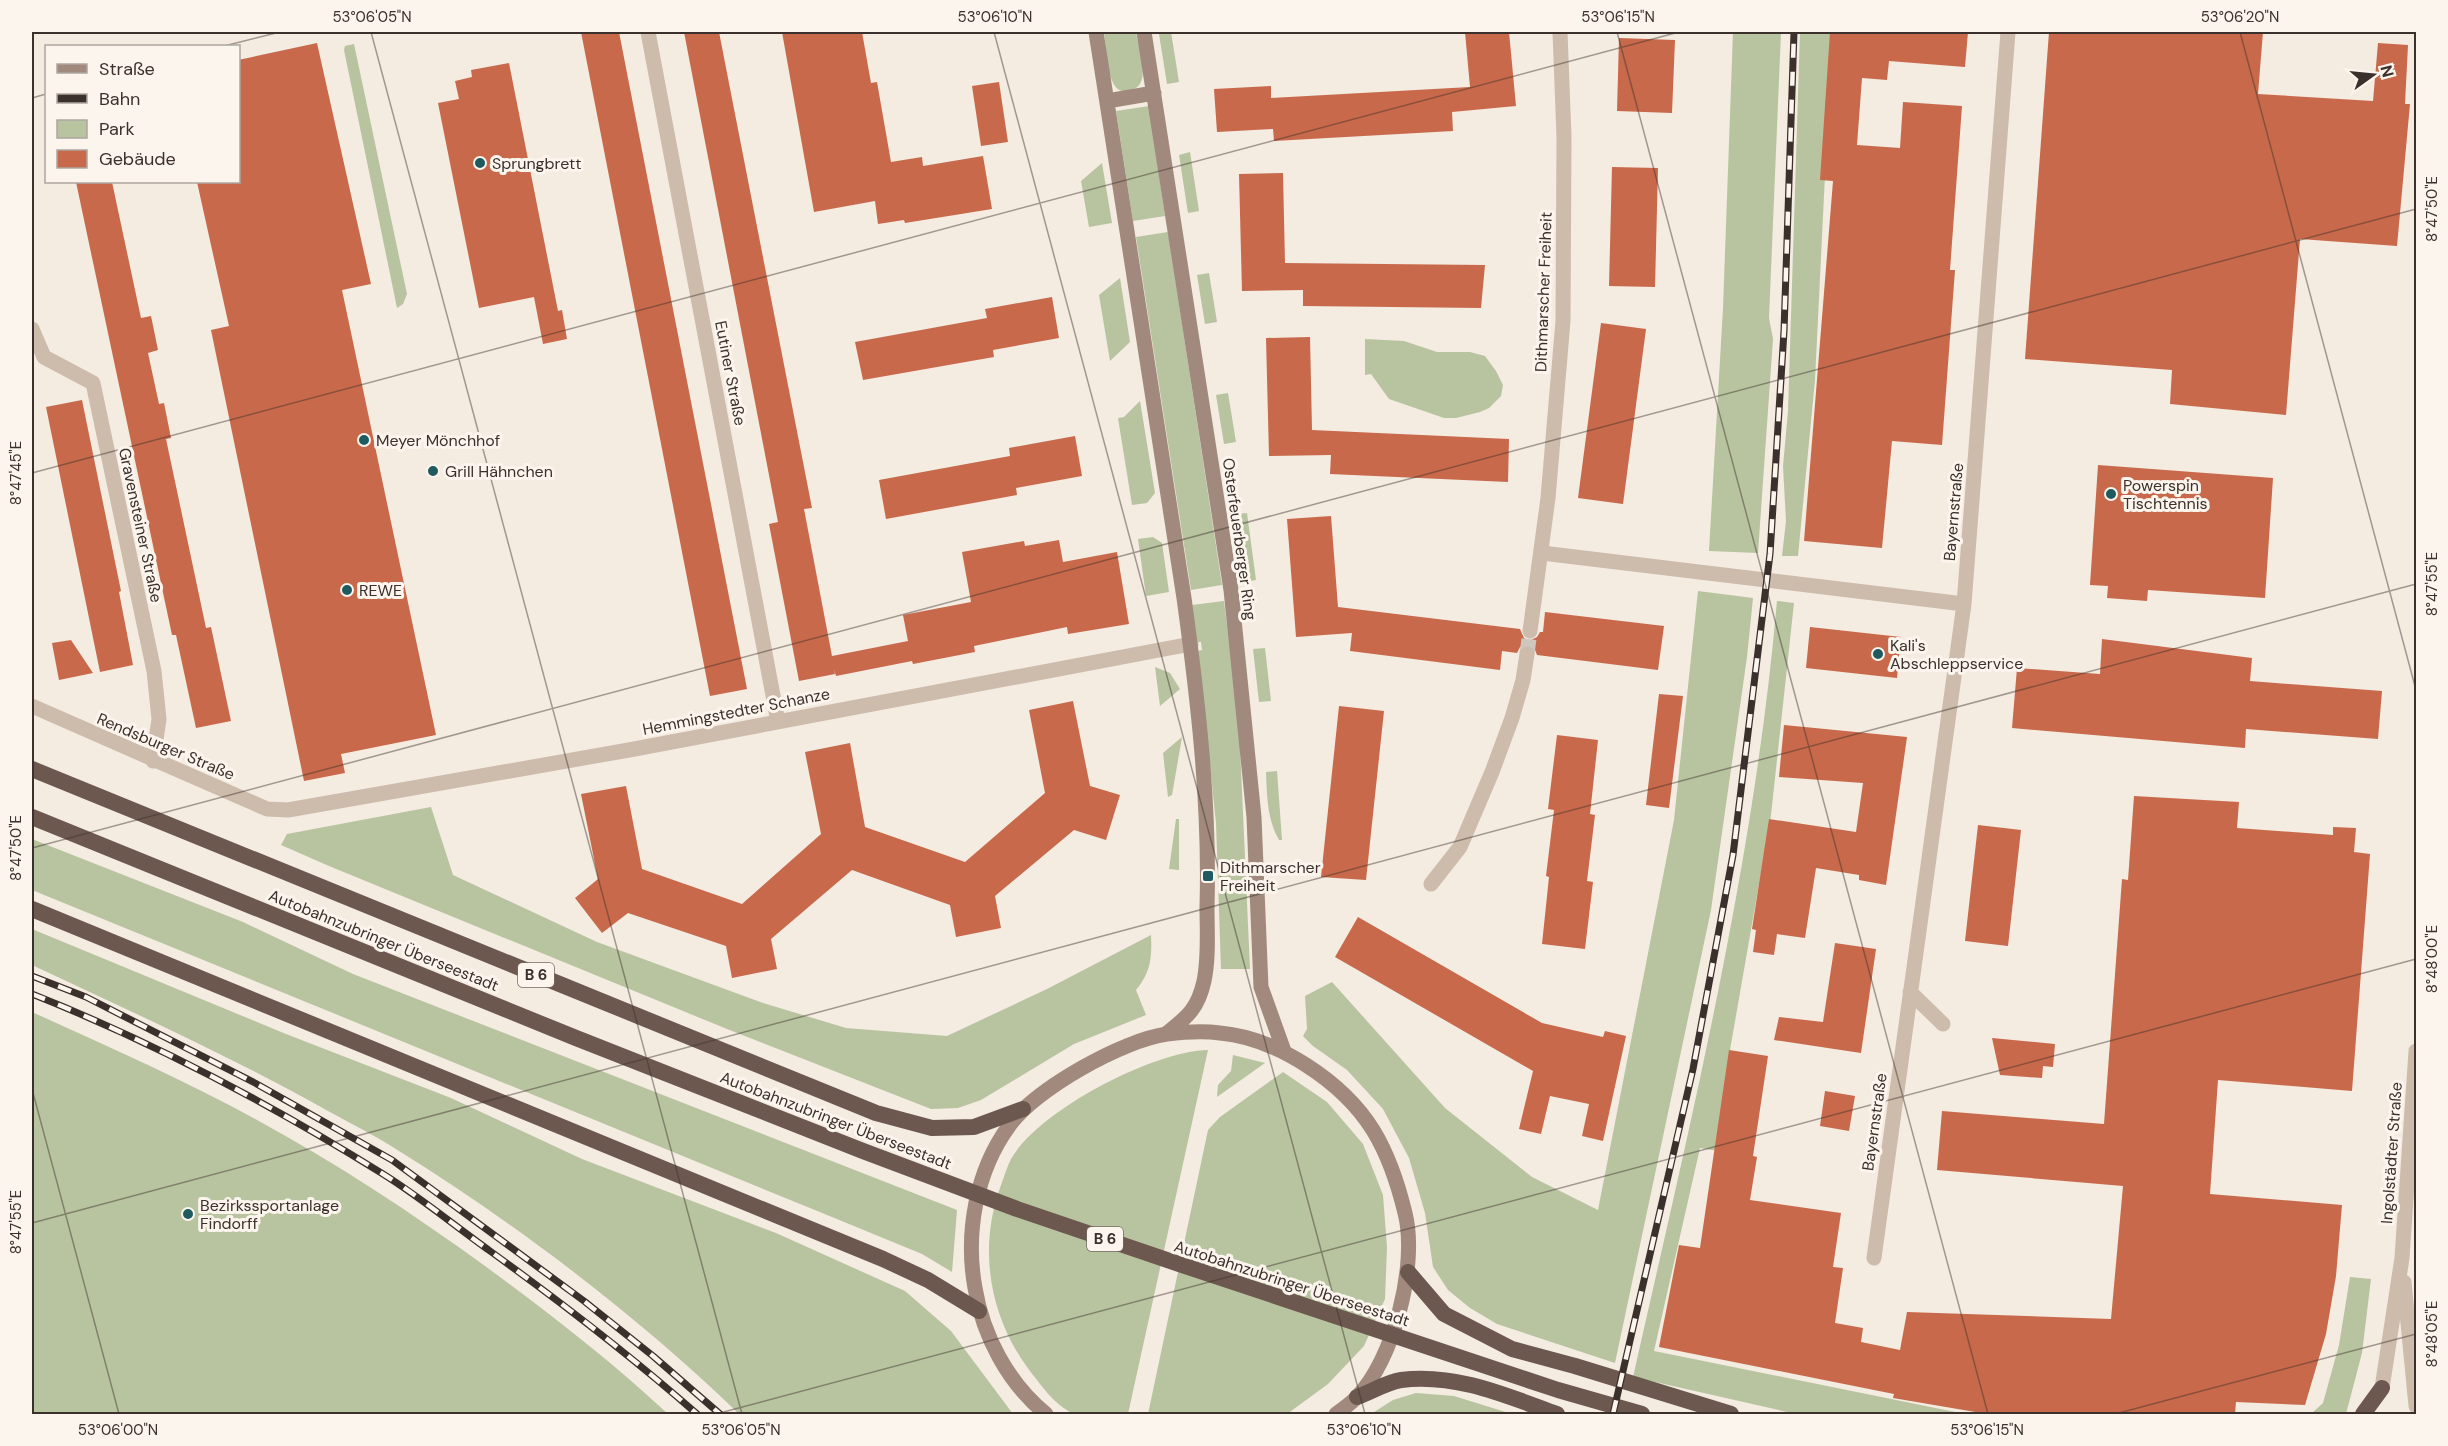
<svg xmlns="http://www.w3.org/2000/svg" width="2448" height="1446" viewBox="0 0 2448 1446" font-family="'DM Sans',sans-serif">
<rect width="100%" height="100%" fill="#f4ebe1"/>
<path fill="#b8c4a0" d="M 1104,32 L 1136,32 C 1138,47 1153,85 1131,90 C 1125,92 1119,92 1115,86 C 1107,75 1106,46 1104,32 Z
M 1171,32 L 1179,82 L 1167,84 L 1159,34 Z
M 1733,32 L 1781,32 L 1769,318 L 1773,339 L 1758,553 L 1709,551 L 1723,308 Z
M 1800,32 L 1832,32 L 1815,380 L 1798,556 L 1782,556 L 1786,521 L 1783,466 L 1788,411 Z
M 354,44 L 407,294 L 403,304 L 397,308 L 344,50 L 345,46 Z
M 1149,106 L 1165,216 L 1133,221 L 1116,111 Z
M 1190,152 L 1199,211 L 1188,213 L 1179,155 Z
M 1102,163 L 1112,223 L 1089,227 L 1081,181 Z
M 1168,232 L 1222,585 L 1191,590 L 1136,237 Z
M 1209,273 L 1217,322 L 1205,324 L 1197,275 Z
M 1120,278 L 1130,342 L 1110,361 L 1099,295 Z
M 1365,339 L 1404,341 L 1437,352 L 1470,352 L 1485,356 L 1496,371 L 1503,385 L 1501,396 L 1489,408 L 1480,412 L 1456,418 L 1444,418 L 1389,399 L 1371,374 L 1365,375 Z
M 1228,393 L 1236,442 L 1224,444 L 1216,395 Z
M 1140,401 L 1155,493 L 1147,503 L 1132,505 L 1118,418 L 1124,417 Z
M 1247,513 L 1256,580 L 1244,582 L 1234,514 Z
M 1153,537 L 1162,543 L 1169,592 L 1146,596 L 1138,539 Z
M 1698,591 L 1753,598 L 1747,657 L 1711,910 L 1615,1363 L 1497,1324 L 1470,1308 L 1448,1290 L 1433,1267 L 1425,1213 L 1409,1158 L 1383,1109 L 1347,1070 L 1313,1046 L 1303,1036 L 1307,1029 L 1305,996 L 1332,982 L 1445,1108 L 1532,1177 L 1598,1210 L 1674,820 Z
M 1224,601 L 1239,724 L 1250,969 L 1221,969 L 1216,823 L 1198,651 L 1202,650 L 1201,642 L 1196,642 L 1192,605 Z
M 1777,601 L 1794,603 L 1771,815 L 1730,1050 L 1718,1151 L 1700,1148 L 1654,1351 L 1965,1414 L 1796,1414 L 1633,1377 C 1691,1120 1754,864 1777,601 Z
M 1265,648 L 1271,701 L 1259,702 L 1253,649 Z
M 1155,667 L 1170,673 L 1180,689 L 1160,706 Z
M 1182,737 L 1172,795 L 1168,797 L 1163,753 Z
M 1277,771 L 1282,840 L 1279,840 C 1267,819 1267,796 1266,772 Z
M 431,807 L 453,875 L 597,942 L 763,1003 L 846,1028 L 947,1036 L 1047,989 L 1151,935 C 1152,957 1151,972 1136,990 L 1146,1015 L 1074,1044 L 981,1100 L 958,1108 L 931,1109 L 727,1029 L 329,866 L 281,845 L 287,834 Z
M 1176,819 L 1179,819 L 1179,870 L 1169,869 Z
M 32,839 L 243,922 L 353,974 L 957,1210 L 952,1272 L 922,1254 L 832,1217 L 32,890 Z
M 32,929 L 286,1034 L 451,1098 L 582,1159 L 776,1233 L 905,1291 L 951,1331 L 1013,1414 L 739,1414 C 639,1317 518,1225 399,1151 C 376,1136 352,1124 328,1111 C 232,1057 132,1012 32,965 Z
M 32,1012 C 107,1046 184,1080 257,1120 C 336,1163 412,1213 485,1266 C 549,1313 610,1360 668,1414 L 32,1414 Z
M 1208,1050 L 1128,1414 C 1115,1414 1084,1418 1074,1414 C 1058,1407 1047,1393 1037,1380 C 991,1325 976,1253 1001,1185 C 1004,1177 1007,1167 1011,1159 C 1038,1111 1153,1051 1208,1050 Z
M 1233,1055 L 1265,1063 L 1217,1097 L 1218,1085 L 1231,1071 Z
M 1283,1072 L 1327,1102 L 1363,1144 L 1383,1195 L 1387,1247 L 1385,1299 L 1364,1346 L 1328,1384 L 1287,1414 L 1148,1414 L 1208,1130 L 1220,1117 Z
M 2350,1277 L 2371,1279 L 2362,1353 L 2346,1414 L 2311,1414 L 2323,1403 L 2339,1345 Z
M 1416,1393 L 1454,1396 L 1512,1414 L 1371,1414 L 1393,1400 Z"/>
<path fill="#c8694b" d="M 581,32 L 619,32 L 747,689 L 710,696 Z
M 684,32 L 719,32 L 812,508 L 804,509 L 832,656 L 908,641 L 903,615 L 971,602 L 962,552 L 1024,541 L 1025,546 L 1059,540 L 1063,562 L 1117,552 L 1129,624 L 1068,634 L 1067,627 L 974,646 L 975,652 L 913,664 L 912,661 L 836,676 L 834,669 L 835,674 L 799,681 L 769,524 L 778,522 Z
M 782,32 L 862,32 L 871,83 L 877,82 L 891,162 L 922,157 L 923,166 L 983,156 L 992,209 L 905,223 L 904,220 L 878,224 L 875,201 L 814,212 Z
M 1465,32 L 1509,32 L 1516,106 L 1452,112 L 1453,131 L 1274,141 L 1273,129 L 1217,132 L 1214,89 L 1271,86 L 1271,98 L 1470,87 Z
M 1830,32 L 1968,32 L 1965,67 L 1889,61 L 1887,80 L 1862,78 L 1857,145 L 1900,148 L 1903,102 L 1962,106 L 1950,270 L 1955,270 L 1942,445 L 1892,441 L 1882,548 L 1804,541 L 1833,181 L 1820,180 Z
M 2049,32 L 2263,32 L 2258,94 L 2373,101 L 2378,43 L 2408,45 L 2405,104 L 2410,104 L 2397,246 L 2300,239 L 2286,415 L 2170,404 L 2172,370 L 2025,359 Z
M 1619,38 L 1675,40 L 1672,113 L 1617,111 Z
M 317,43 L 371,284 L 342,290 L 436,735 L 341,754 L 345,773 L 304,781 L 211,330 L 229,326 L 197,182 L 238,182 L 238,60 Z
M 509,63 L 558,311 L 562,310 L 567,339 L 543,344 L 534,297 L 479,308 L 438,103 L 459,99 L 455,81 L 472,77 L 471,70 Z
M 999,82 L 1008,142 L 981,146 L 972,86 Z
M 1612,167 L 1658,168 L 1655,287 L 1609,286 Z
M 1283,173 L 1285,263 L 1485,265 L 1481,308 L 1303,306 L 1303,290 L 1242,291 L 1239,174 Z
M 76,182 L 112,182 L 141,318 L 151,316 L 158,350 L 148,353 L 159,404 L 164,403 L 171,438 L 166,439 L 195,576 L 206,628 L 211,627 L 231,721 L 196,728 L 176,635 L 172,635 Z
M 1052,297 L 1059,338 L 993,350 L 994,357 L 863,380 L 855,342 L 987,318 L 985,309 Z
M 1601,323 L 1646,329 L 1623,504 L 1578,498 Z
M 1310,337 L 1312,430 L 1509,439 L 1508,482 L 1330,474 L 1331,455 L 1269,456 L 1266,338 Z
M 82,400 L 121,591 L 119,592 L 133,665 L 100,672 L 46,407 Z
M 1075,436 L 1082,476 L 1016,488 L 1017,495 L 886,519 L 879,480 L 1010,456 L 1009,448 Z
M 2098,465 L 2273,478 L 2265,598 L 2148,590 L 2147,601 L 2107,598 L 2108,586 L 2090,585 Z
M 1331,516 L 1338,607 L 1520,629 L 1524,638 L 1529,641 L 1537,637 L 1540,632 L 1543,632 L 1545,612 L 1664,626 L 1658,670 L 1537,655 L 1534,647 L 1528,644 L 1520,647 L 1517,653 L 1502,651 L 1500,670 L 1350,651 L 1352,633 L 1296,637 L 1287,519 Z
M 1810,627 L 1901,637 L 1897,678 L 1806,668 Z
M 2102,639 L 2252,658 L 2250,681 L 2382,691 L 2378,739 L 2246,729 L 2245,748 L 2012,728 L 2017,668 L 2100,674 Z
M 71,640 L 93,673 L 59,680 L 52,643 Z
M 1659,694 L 1683,696 L 1669,808 L 1646,805 Z
M 1073,701 L 1090,786 L 1120,795 L 1106,840 L 1074,830 L 995,896 L 1001,928 L 956,937 L 950,905 L 852,870 L 771,939 L 777,969 L 732,978 L 726,946 L 628,913 L 602,933 L 575,898 L 598,879 L 581,794 L 626,786 L 642,869 L 742,904 L 821,834 L 805,752 L 850,743 L 865,827 L 965,862 L 1045,793 L 1029,710 Z
M 1339,706 L 1384,711 L 1366,880 L 1321,877 Z
M 1784,725 L 1907,737 L 1886,885 L 1859,880 L 1859,875 L 1816,868 L 1805,938 L 1777,934 L 1774,955 L 1753,952 L 1756,930 L 1752,929 L 1769,819 L 1856,832 L 1863,783 L 1779,777 Z
M 1557,735 L 1598,740 L 1590,814 L 1595,815 L 1587,881 L 1593,882 L 1585,949 L 1542,944 L 1549,877 L 1546,876 L 1554,810 L 1548,809 Z
M 2134,796 L 2239,802 L 2237,828 L 2333,835 L 2333,827 L 2356,828 L 2354,852 L 2370,854 L 2352,1091 L 2218,1080 L 2210,1194 L 2342,1205 L 2336,1276 L 2326,1334 L 2305,1405 L 2236,1402 L 2235,1414 L 1987,1414 L 1893,1398 L 1894,1394 L 1659,1347 L 1679,1245 L 1700,1248 L 1729,1050 L 1768,1056 L 1753,1156 L 1757,1157 L 1750,1200 L 1841,1213 L 1833,1267 L 1843,1268 L 1835,1323 L 1863,1328 L 1861,1342 L 1900,1350 L 1907,1312 L 2111,1319 L 2123,1186 L 1937,1170 L 1942,1111 L 2104,1124 L 2122,879 L 2128,880 Z
M 1978,825 L 2021,830 L 2008,946 L 1965,941 Z
M 1358,917 L 1542,1023 L 1603,1037 L 1605,1031 L 1626,1036 L 1603,1141 L 1582,1136 L 1589,1104 L 1550,1096 L 1541,1134 L 1519,1129 L 1533,1071 L 1335,957 Z
M 1835,943 L 1876,949 L 1861,1053 L 1774,1040 L 1779,1017 L 1823,1022 Z
M 1992,1038 L 2055,1044 L 2053,1067 L 2043,1066 L 2042,1078 L 2000,1075 Z
M 1825,1091 L 1855,1096 L 1849,1131 L 1820,1126 Z"/>
<g fill="none" stroke-linecap="round" stroke-linejoin="round">
<path stroke="#cfc6bd" stroke-width="15" stroke-dasharray="15 8" stroke-linecap="butt" d="M 1527,654 L 1530,631"/>
<path stroke="#cdbbac" stroke-width="15" d="M 648,32 L 778,722
M 32,329 L 44,357 L 93,383 L 154,671 L 159,719 L 153,761
M 1542,553 L 1964,604
M 1530,631 L 1548,498 L 1563,321 L 1564,137 L 1560,32
M 32,706 L 267,809 L 288,810 L 629,750 L 1191,644
M 1431,884 L 1460,847 L 1492,772 L 1512,718 L 1523,680 L 1527,654
M 1910,992 L 1943,1024
M 1874,1258 L 1964,604 L 2008,32
M 2404,1282 L 2416,1406
M 2382,1388 L 2402,1258 L 2416,1051"/>
<path stroke="#a18a7d" stroke-width="15" d="M 1096,32 L 1184,598 C 1198,700 1210,804 1207,907 C 1207,931 1209,957 1204,981 C 1198,1009 1187,1017 1166,1034
M 1144,32 L 1231,590 L 1254,817 L 1261,987 L 1284,1051
M 1107,101 L 1154,93
M 1046,1414 C 1008,1383 983,1336 975,1288 C 965,1233 976,1171 1009,1126 C 1035,1089 1123,1040 1167,1034 C 1184,1032 1204,1031 1220,1033 C 1277,1038 1343,1082 1373,1130 C 1389,1156 1398,1184 1405,1213 C 1418,1264 1394,1360 1356,1398 C 1350,1404 1343,1409 1336,1414"/>
<path stroke="#6c584f" stroke-width="16" d="M 32,769 L 876,1113 L 932,1128 L 974,1127 L 1023,1109
M 32,817 L 576,1038 L 863,1151 L 1017,1209 L 1173,1262 L 1558,1390 L 1642,1414
M 32,909 L 883,1259 L 928,1280 L 979,1311
M 1408,1272 L 1444,1314 L 1512,1349 L 1575,1366 L 1731,1414
M 1357,1397 C 1371,1392 1387,1382 1401,1380 C 1456,1373 1507,1396 1557,1414
M 2363,1414 L 2382,1388"/>
<g stroke="#3b302b" stroke-width="7">
<path id="rail" d="M 32,976 L 86,997 L 255,1083 L 392,1160 L 584,1301 L 653,1356 L 720,1414
M 32,994 C 153,1042 272,1105 383,1174 C 420,1197 455,1226 490,1251 C 562,1303 631,1356 697,1414
M 1613,1414 L 1693,1069 L 1733,855 L 1770,554 L 1784,331 L 1794,32"/>
</g>
<use href="#rail" stroke="#fbf5ee" stroke-width="4.5" stroke-dasharray="14" stroke-linecap="butt"/>
</g>
<path fill="none" stroke="#3b302b" stroke-width="1.5" stroke-opacity="0.45" d="M 371,32 L 742,1414M 994,32 L 1365,1414M 1617,32 L 1988,1414M 2240,32 L 2416,690M 224,46 L 280,32M 32,98 L 46,94M 32,473 L 1679,32M 32,848 L 2416,209M 32,1089 L 119,1414M 32,1223 L 2416,584M 716,1414 L 2416,959M 2115,1414 L 2416,1334"/>
<g fill="#1f5a5e" stroke="#fbf5ee" stroke-width="2">
<circle cx="480" cy="163" r="6"/>
<circle cx="364" cy="440" r="6"/>
<circle cx="433" cy="471" r="6"/>
<circle cx="2111" cy="494" r="6"/>
<circle cx="347" cy="590" r="6"/>
<circle cx="1878" cy="654" r="6"/>
<rect x="1202" y="870" width="12" height="12" rx="3"/>
<circle cx="188" cy="1214" r="6"/>
</g>
<g text-anchor="middle" stroke-width="6" stroke-linejoin="round" paint-order="stroke">
<g fill="#fbf5ee" stroke="#756b66" stroke-width="1.5">
<rect x="518" y="963" width="36" height="24" rx="4.5"/>
<rect x="1087" y="1227" width="36" height="24" rx="4.5"/>
</g>
<g font-size="15" font-weight="bold" fill="#3b302b">
<text x="536" y="980">B 6</text>
<text x="1105" y="1244">B 6</text>
</g>
<g font-size="16" fill="#3b302b" stroke="#fbf5ee" text-anchor="start">
<text x="492" y="169">Sprungbrett</text>
<text x="376" y="446">Meyer Mönchhof</text>
<text x="445" y="477">Grill Hähnchen</text>
<text x="2123" y="491">Powerspin<tspan x="2123" dy="18">Tischtennis</tspan></text>
<text x="359" y="596">REWE</text>
<text x="1890" y="651">Kali's<tspan x="1890" dy="18">Abschleppservice</tspan></text>
<text x="1220" y="873">Dithmarscher<tspan x="1220" dy="18">Freiheit</tspan></text>
<text x="200" y="1211">Bezirkssportanlage<tspan x="200" dy="18">Findorff</tspan></text>
</g>
<g font-size="16" fill="#3b302b" stroke="#fbf5ee">
<text transform="translate(1543 292) rotate(-88)" y="6">Dithmarscher Freiheit</text>
<text transform="translate(731 373) rotate(79)" y="6">Eutiner Straße</text>
<text transform="translate(1953 512) rotate(-85)" y="6">Bayernstraße</text>
<text transform="translate(141 525) rotate(78)" y="6">Gravensteiner Straße</text>
<text transform="translate(1240 539) rotate(82)" y="6">Osterfeuerberger Ring</text>
<text transform="translate(736 711) rotate(-11)" y="6">Hemmingstedter Schanze</text>
<text transform="translate(166 746) rotate(23)" y="6">Rendsburger Straße</text>
<text transform="translate(384 940) rotate(22)" y="6">Autobahnzubringer Überseestadt</text>
<text transform="translate(836 1120) rotate(21)" y="6">Autobahnzubringer Überseestadt</text>
<text transform="translate(1874 1122) rotate(-82)" y="6">Bayernstraße</text>
<text transform="translate(2391 1153) rotate(-86)" y="6">Ingolstädter Straße</text>
<text transform="translate(1292 1283) rotate(18)" y="6">Autobahnzubringer Überseestadt</text>
</g>
</g>
<rect width="2448" height="1446" fill="none" stroke="#fbf5ee" stroke-width="66"/>
<rect x="45" y="45" width="195" height="138" fill="#fbf5ee" stroke="#aea6a0" stroke-width="1.5"/>
<rect x="57" y="64" width="30" height="9" fill="#a18a7d" stroke="#aea6a0" stroke-width="1.5"/>
<text x="99" y="75" font-size="18" fill="#3b302b">Straße</text>
<rect x="57" y="94" width="30" height="9" fill="#3b302b" stroke="#aea6a0" stroke-width="1.5"/>
<text x="99" y="105" font-size="18" fill="#3b302b">Bahn</text>
<rect x="57" y="120" width="30" height="18" fill="#b8c4a0" stroke="#aea6a0" stroke-width="1.5"/>
<text x="99" y="135" font-size="18" fill="#3b302b">Park</text>
<rect x="57" y="150" width="30" height="18" fill="#c8694b" stroke="#aea6a0" stroke-width="1.5"/>
<text x="99" y="165" font-size="18" fill="#3b302b">Gebäude</text>
<g transform="translate(2373 75) rotate(75)" stroke="#fbf5ee" stroke-width="4.5" paint-order="stroke">
<path d="M0-4.5L10 22L0 15L-10 22Z" fill="#3b302b"/>
<text y="-9" font-size="16" font-weight="bold" text-anchor="middle" fill="#3b302b">N</text>
</g>
<rect x="33" y="33" width="2382" height="1380" fill="none" stroke="#3b302b" stroke-width="2"/>
<g font-size="15" text-anchor="middle" fill="#3b302b">
<text x="372" y="22">53°06'05"N</text>
<text x="995" y="22">53°06'10"N</text>
<text x="1618" y="22">53°06'15"N</text>
<text x="2240" y="22">53°06'20"N</text>
<text transform="translate(2432 209) rotate(-90)" y="5">8°47'50"E</text>
<text transform="translate(16 473) rotate(-90)" y="5">8°47'45"E</text>
<text transform="translate(2432 584) rotate(-90)" y="5">8°47'55"E</text>
<text transform="translate(16 848) rotate(-90)" y="5">8°47'50"E</text>
<text transform="translate(2432 959) rotate(-90)" y="5">8°48'00"E</text>
<text transform="translate(16 1222) rotate(-90)" y="5">8°47'55"E</text>
<text transform="translate(2432 1334) rotate(-90)" y="5">8°48'05"E</text>
<text x="118" y="1435">53°06'00"N</text>
<text x="741" y="1435">53°06'05"N</text>
<text x="1364" y="1435">53°06'10"N</text>
<text x="1987" y="1435">53°06'15"N</text>
</g>
</svg>
